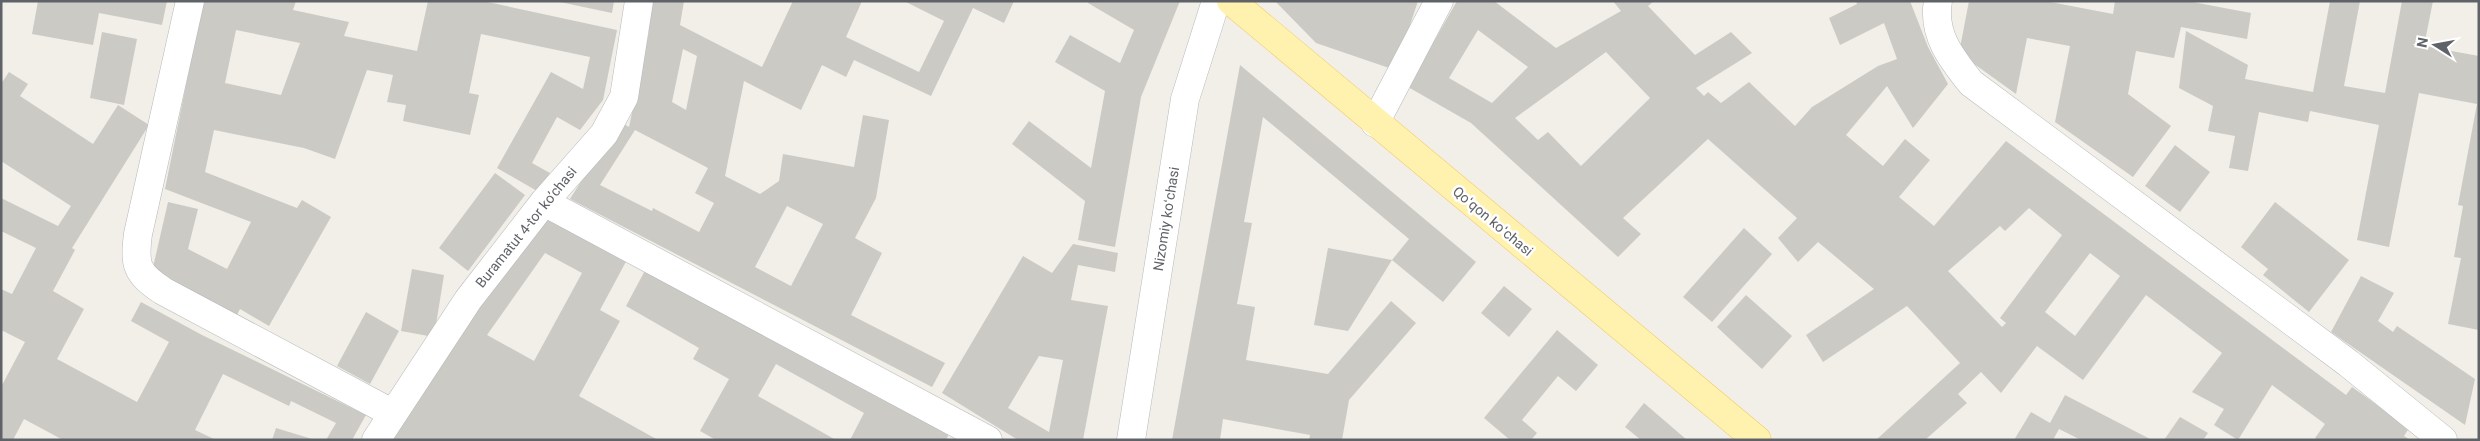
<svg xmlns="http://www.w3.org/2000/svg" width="2480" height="441" viewBox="0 0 2480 441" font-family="Roboto,sans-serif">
<rect width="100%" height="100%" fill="#f1efe8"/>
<path fill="#cccac5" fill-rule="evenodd" d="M 38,1 L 167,1 L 162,25 L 99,13 L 93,45 L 32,34 Z
M 203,1 L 296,1 L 293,10 L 349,22 L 344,36 L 417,51 L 428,1 L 483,1 L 617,30 L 603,100 L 580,130 L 557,117 L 532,163 L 550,173 L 537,191 L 497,168 L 551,72 L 583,89 L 590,57 L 481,34 L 469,93 L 479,95 L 470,135 L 403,121 L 406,105 L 387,102 L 393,75 L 367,70 L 335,159 L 304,148 L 214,130 L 205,172 L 297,208 L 302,200 L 331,217 L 269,326 L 240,309 L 235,319 L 151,276 L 168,202 L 198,209 L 188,249 L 227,269 L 251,222 L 165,189 ZM 236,30 L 300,43 L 281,95 L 225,83 Z
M 555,1 L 614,1 L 612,13 Z
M 645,1 L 684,1 L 680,25 L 762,67 L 793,1 L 862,1 L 846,37 L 919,72 L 944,21 L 904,1 L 1014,1 L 1004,23 L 973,8 L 931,96 L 854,60 L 846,77 L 822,65 L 801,110 L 744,81 L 725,176 L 760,194 L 779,181 L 783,154 L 854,167 L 863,115 L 889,120 L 876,198 L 855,238 L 882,253 L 851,315 L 945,363 L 932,387 L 570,199 L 619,121 L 629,127 L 649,32 L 641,27 ZM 683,49 L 697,56 L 686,110 L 672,102 ZM 635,130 L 708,168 L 695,193 L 714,203 L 699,232 L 653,208 L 652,211 L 600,185 ZM 787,206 L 823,224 L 791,286 L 755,267 Z
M 1089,1 L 1180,1 L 1141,97 L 1115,247 L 1078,240 L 1085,201 L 1012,144 L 1029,121 L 1091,168 L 1105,91 L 1055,62 L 1070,35 L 1120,63 L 1134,30 L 1088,3 Z
M 1275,1 L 1418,1 L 1395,70 L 1316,43 Z
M 1457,1 L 1494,1 L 1556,48 L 1621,11 L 1613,1 L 1654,1 L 1648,6 L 1695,55 L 1731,32 L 1752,53 L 1696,88 L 1704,96 L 1708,92 L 1721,103 L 1749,82 L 1795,126 L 1812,107 L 1878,66 L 1897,59 L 1884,23 L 1840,45 L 1829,18 L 1857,4 L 1856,1 L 1910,1 L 1928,47 L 1948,84 L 1913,128 L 1887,86 L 1846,135 L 1883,166 L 1905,139 L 1930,160 L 1899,197 L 1934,226 L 2006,141 L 2346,395 L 2352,387 L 2409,428 L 2404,436 L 2410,440 L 2318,440 L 2315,438 L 2325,424 L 2272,385 L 2238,440 L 2214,425 L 2224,409 L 2192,392 L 2222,353 L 2146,295 L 2083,380 L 2037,346 L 2001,393 L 1981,372 L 1958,394 L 1967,403 L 1925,440 L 1876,440 L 1960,363 L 1907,306 L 1823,362 L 1806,335 L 1874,289 L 1818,242 L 1798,262 L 1778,238 L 1797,218 L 1708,139 L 1623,218 L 1641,234 L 1618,257 L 1471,123 L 1408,87 ZM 1478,30 L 1528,67 L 1492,103 L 1449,78 ZM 1606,52 L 1650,98 L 1581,166 L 1548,132 L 1538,140 L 1515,118 ZM 2029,208 L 2062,235 L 2000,318 L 2006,323 L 2002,327 L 1948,271 L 2000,226 L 2005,231 ZM 2090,253 L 2120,276 L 2075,336 L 2045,312 Z
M 1969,1 L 2045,1 L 2113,14 L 2115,1 L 2187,1 L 2251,13 L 2247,39 L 2181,27 L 2174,58 L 2136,51 L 2128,94 L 2171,126 L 2133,177 L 2055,122 L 2070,46 L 2027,38 L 2016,94 L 1959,53 Z
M 2330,1 L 2360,1 L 2344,86 L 2385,93 L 2402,1 L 2433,1 L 2424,46 L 2479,56 L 2479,330 L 2448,324 L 2461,258 L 2454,257 L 2463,206 L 2458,205 L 2477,104 L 2419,93 L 2389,247 L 2357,240 L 2379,125 L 2310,111 L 2308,122 L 2259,112 L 2248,171 L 2229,168 L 2235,136 L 2208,131 L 2213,106 L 2179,88 L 2186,31 L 2248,65 L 2245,79 L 2313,92 Z
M 102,32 L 137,39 L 124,105 L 90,98 Z
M 1240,65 L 1476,262 L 1443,302 L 1392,260 L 1409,239 L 1263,117 L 1244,222 L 1252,223 L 1237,304 L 1255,307 L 1246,360 L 1328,374 L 1391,301 L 1416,323 L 1349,400 L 1342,440 L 1309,440 L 1310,435 L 1223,419 L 1220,440 L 1172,440 Z
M 9,72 L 28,84 L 20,96 L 93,144 L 118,105 L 149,125 L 72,248 L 75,250 L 53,291 L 84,309 L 57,359 L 137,402 L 169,342 L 131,321 L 141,302 L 202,335 L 366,415 L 352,440 L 326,440 L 336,423 L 291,401 L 289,406 L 223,374 L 195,430 L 216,440 L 63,440 L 24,419 L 13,440 L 1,440 L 1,387 L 25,342 L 1,330 L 1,289 L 12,294 L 36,248 L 1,231 L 1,198 L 58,226 L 71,206 L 1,161 L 1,84 Z
M 2175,145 L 2210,172 L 2180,212 L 2145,186 Z
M 495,173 L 525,195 L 468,271 L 439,248 Z
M 2275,202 L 2349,260 L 2309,312 L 2263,275 L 2268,269 L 2241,247 Z
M 544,209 L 629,256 L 600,310 L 620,321 L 579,396 L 658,440 L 390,440 ZM 545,253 L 582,273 L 534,361 L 487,335 Z
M 1744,228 L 1772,254 L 1712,322 L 1683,297 Z
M 1073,244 L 1118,253 L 1115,272 L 1078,265 L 1071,300 L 1108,306 L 1083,440 L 1018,440 L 942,393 L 1023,256 L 1052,273 ZM 1039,356 L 1063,360 L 1049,432 L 1008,408 Z
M 1328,248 L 1392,260 L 1348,331 L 1314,325 Z
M 649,263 L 950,432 L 946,440 L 850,440 L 864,413 L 776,364 L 758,396 L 836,440 L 716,440 L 700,431 L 729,379 L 693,359 L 699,348 L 626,306 Z
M 412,269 L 444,275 L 434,337 L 401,331 Z
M 2361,276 L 2394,293 L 2378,321 L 2393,332 L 2397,326 L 2475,379 L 2465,425 L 2331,332 Z
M 1504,286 L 1532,309 L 1509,337 L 1481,313 Z
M 1746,295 L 1792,336 L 1762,369 L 1717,327 Z
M 366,312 L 399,331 L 370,384 L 337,366 Z
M 1557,330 L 1598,365 L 1576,391 L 1558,376 L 1522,420 L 1537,433 L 1531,440 L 1510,440 L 1484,418 Z
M 2065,395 L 2152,440 L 2081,440 L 2059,429 L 2053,440 L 2014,440 L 2031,412 L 2050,423 Z
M 1644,403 L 1687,440 L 1641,440 L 1625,427 Z
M 2180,417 L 2208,433 L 2203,440 L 2164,440 Z
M 276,428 L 312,439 L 312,440 L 272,440 Z"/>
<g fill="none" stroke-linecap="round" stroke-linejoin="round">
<g stroke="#b5b8bc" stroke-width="29">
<path id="minor" d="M 190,1 L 138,234 C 134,265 136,273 163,291 L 392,413
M 1938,1 C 1932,34 1951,58 1971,83 L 2348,363 L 2443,440
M 1375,123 L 1439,1
M 544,202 L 988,440
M 376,440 L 468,300 L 544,202 L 604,134 L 624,97 L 639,1
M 1131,440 L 1185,99 L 1216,1"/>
</g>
<g stroke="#f2c960" stroke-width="29">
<path id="major" d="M 1231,1 L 1757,440"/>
</g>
<use href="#minor" stroke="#fff" stroke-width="28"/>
<use href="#major" stroke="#fff2af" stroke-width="28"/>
</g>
<g text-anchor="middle" stroke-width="5" stroke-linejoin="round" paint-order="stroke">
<g font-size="14" fill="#5f6368" stroke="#fff">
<text transform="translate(1166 219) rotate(-81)" y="5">Nizomiy koʻchasi</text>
<text transform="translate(1493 221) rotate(40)" y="5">Qoʻqon koʻchasi</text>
<text transform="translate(526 227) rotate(-51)" y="5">Buramatut 4-tor koʼchasi</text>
</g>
</g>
<rect width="2480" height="441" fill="none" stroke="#5f6368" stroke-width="5"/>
<g transform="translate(2435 45) rotate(281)" stroke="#ffffff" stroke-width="4" paint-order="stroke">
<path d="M0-4L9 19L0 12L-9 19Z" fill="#5f6368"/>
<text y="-8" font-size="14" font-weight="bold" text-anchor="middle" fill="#5f6368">N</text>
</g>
</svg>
